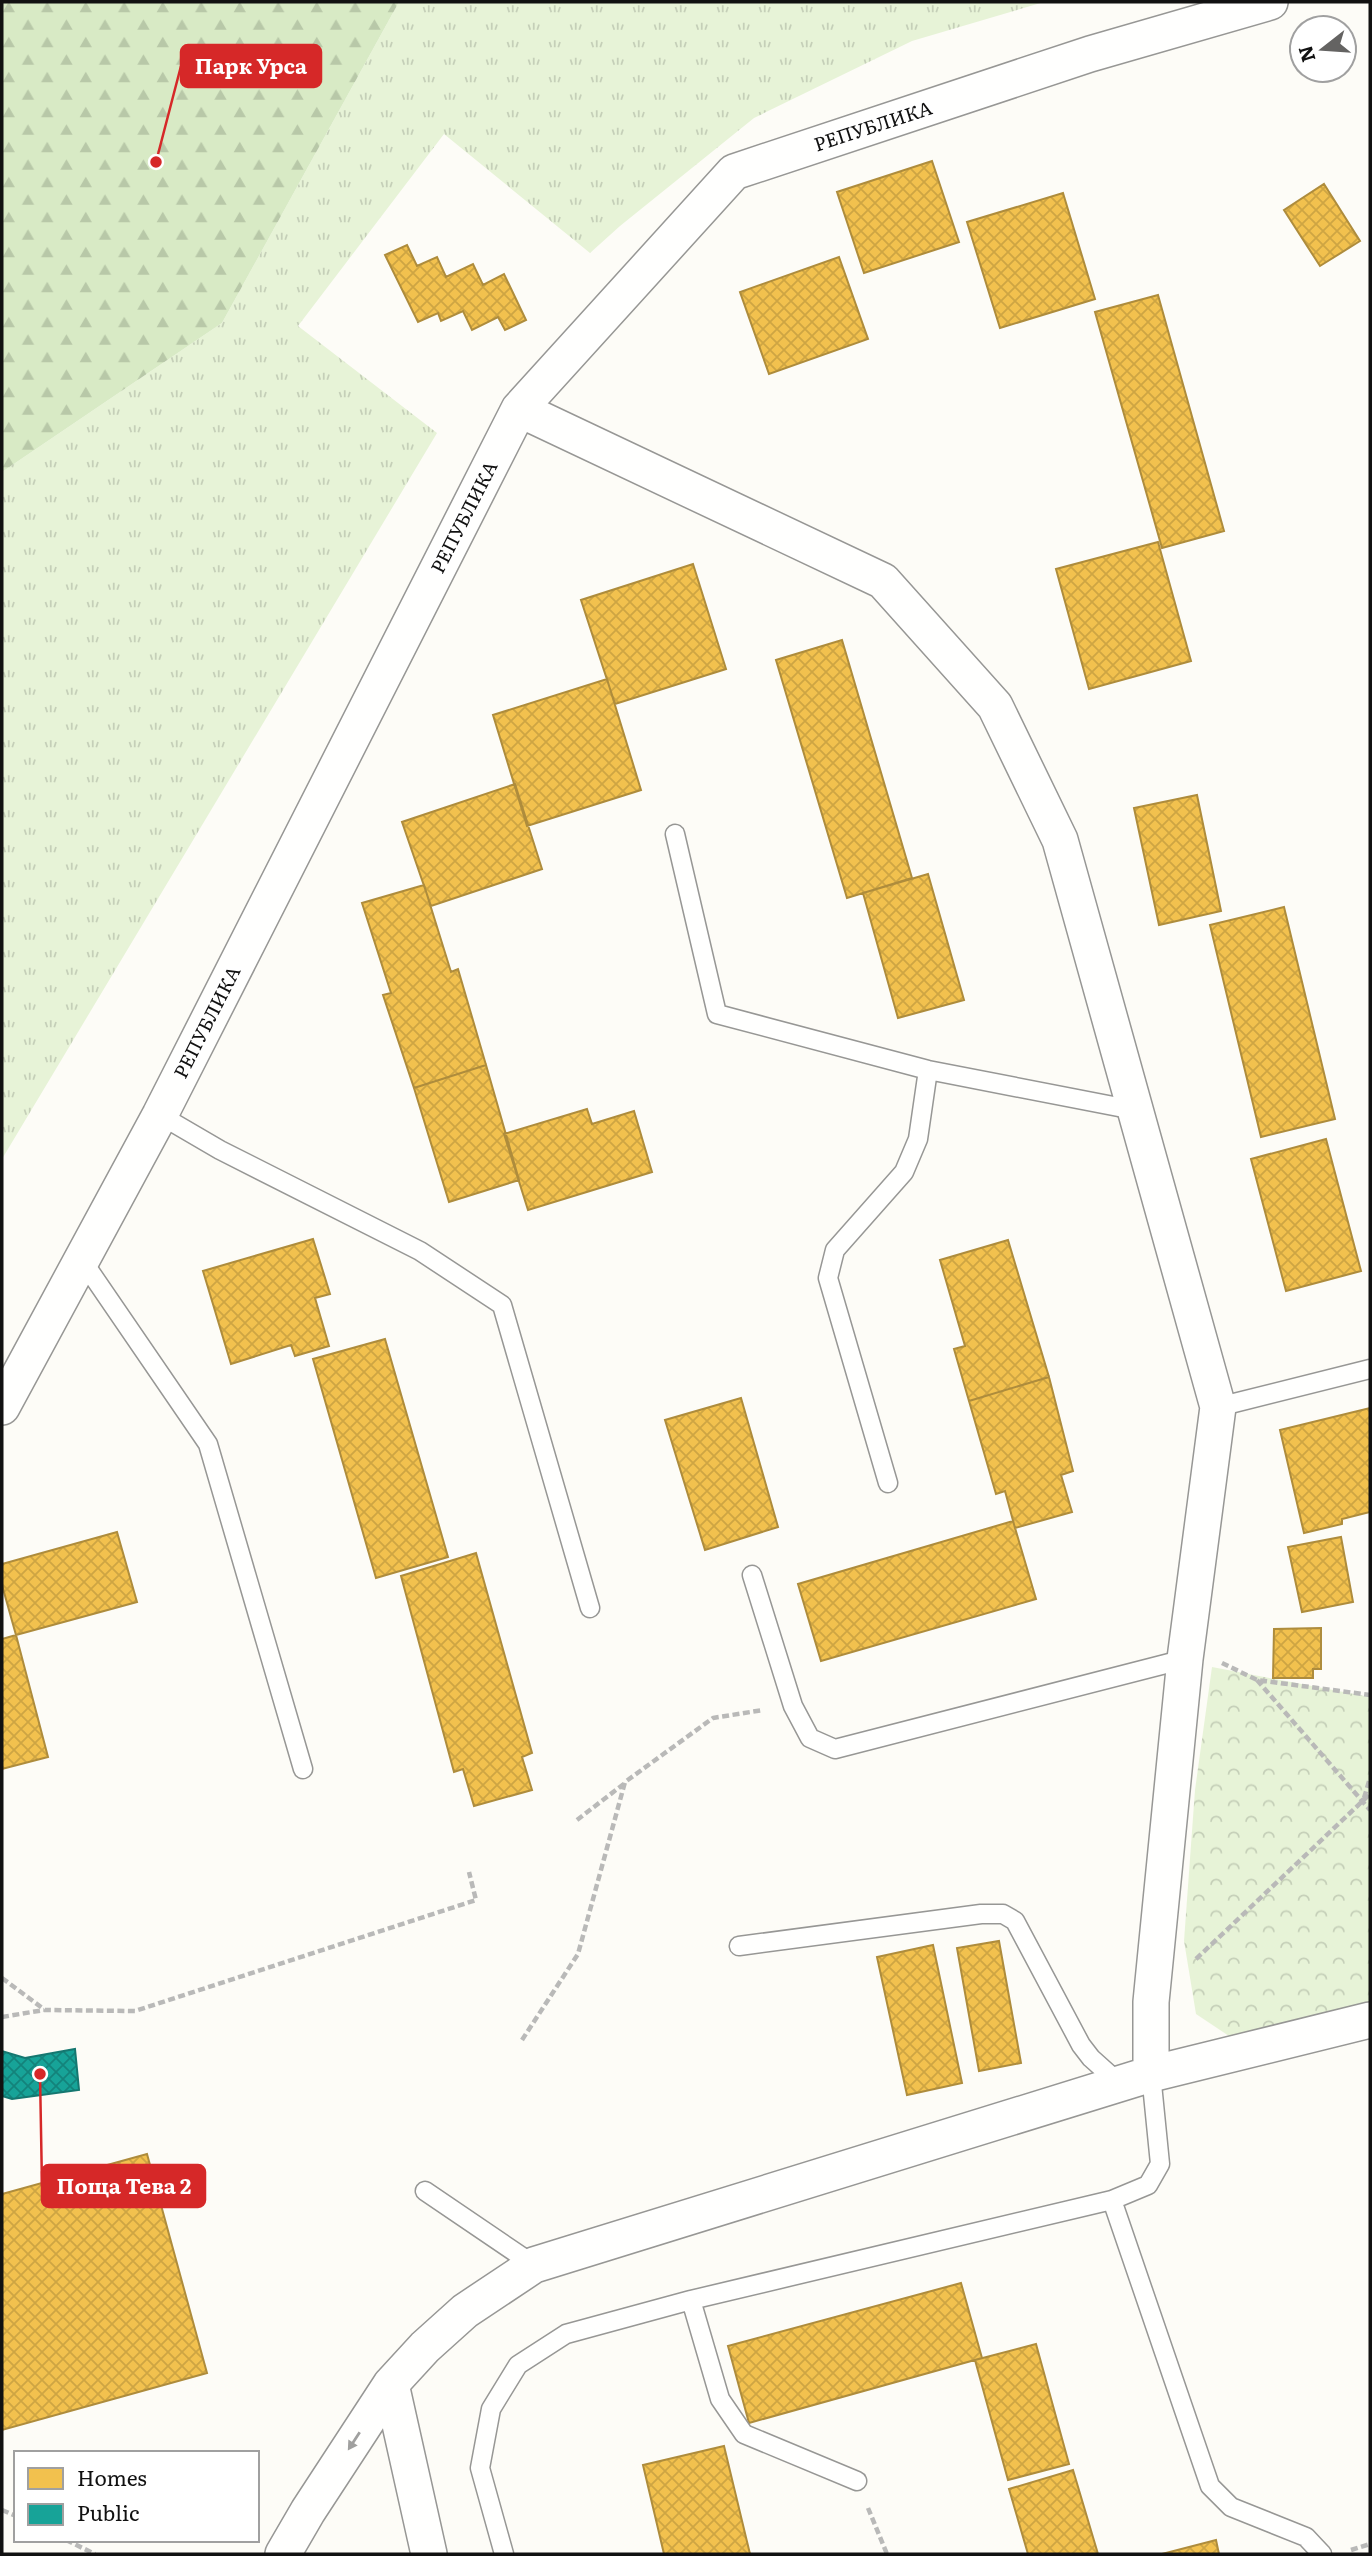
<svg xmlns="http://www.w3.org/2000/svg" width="1372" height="2556" viewBox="0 0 1372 2556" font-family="Literata,serif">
<defs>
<pattern id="grass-tufts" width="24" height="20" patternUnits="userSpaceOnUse" patternTransform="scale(1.75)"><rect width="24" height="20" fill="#e7f3d7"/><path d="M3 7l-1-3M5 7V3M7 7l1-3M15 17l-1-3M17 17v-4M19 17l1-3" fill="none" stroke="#c5cfb8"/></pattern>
<pattern id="forest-firs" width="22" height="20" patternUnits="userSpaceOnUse" patternTransform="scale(1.75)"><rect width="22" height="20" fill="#d8eac5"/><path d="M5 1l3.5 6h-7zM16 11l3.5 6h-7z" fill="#b8c8a8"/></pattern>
<pattern id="park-crowns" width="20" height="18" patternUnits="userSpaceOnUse" patternTransform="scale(1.75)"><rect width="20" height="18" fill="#e7f3d7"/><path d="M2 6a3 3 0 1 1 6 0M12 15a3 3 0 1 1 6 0" fill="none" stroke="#c5cfb8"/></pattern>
<pattern id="homes-cross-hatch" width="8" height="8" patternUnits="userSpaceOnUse" patternTransform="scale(1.75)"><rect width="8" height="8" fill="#f2c14e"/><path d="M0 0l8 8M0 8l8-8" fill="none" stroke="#cea543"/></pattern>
<pattern id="public-cross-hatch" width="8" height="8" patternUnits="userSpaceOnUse" patternTransform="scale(1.75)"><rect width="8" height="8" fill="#17a398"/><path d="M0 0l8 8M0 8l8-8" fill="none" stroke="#13837b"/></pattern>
</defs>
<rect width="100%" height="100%" fill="#fdfcf7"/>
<path fill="url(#grass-tufts)" d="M 399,2 L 1044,2 L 912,41 L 754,118 L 620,226 L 590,253 L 444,134 L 298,326 L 437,433 L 2,1159 L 2,472 L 222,323 Z"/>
<path fill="url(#forest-firs)" d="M 2,2 L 399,2 L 222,323 L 2,472 Z"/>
<path fill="url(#park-crowns)" d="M 1212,1667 L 1370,1697 L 1370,2002 L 1232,2038 L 1196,2014 L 1184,1941 L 1195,1790 Z"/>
<path fill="url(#homes-cross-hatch)" stroke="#ae8c3c" stroke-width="2" d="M 932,161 L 959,242 L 864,273 L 837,192 Z
M 1324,184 L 1360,241 L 1320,266 L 1284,210 Z
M 1063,193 L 1095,299 L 1000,328 L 967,222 Z
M 407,245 L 417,266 L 437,257 L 446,277 L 473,264 L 483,285 L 504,274 L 526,320 L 505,330 L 498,317 L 472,330 L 463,311 L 441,321 L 438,313 L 418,322 L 385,255 Z
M 839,257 L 868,339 L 769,374 L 740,292 Z
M 1158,295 L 1224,531 L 1162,548 L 1095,312 Z
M 1158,542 L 1191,661 L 1089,689 L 1056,569 Z
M 693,564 L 726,669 L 615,704 L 581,600 Z
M 842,640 L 912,878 L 847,898 L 776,660 Z
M 607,679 L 641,790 L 527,826 L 493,715 Z
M 515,784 L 542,869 L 431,906 L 402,822 Z
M 1197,795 L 1221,911 L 1159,925 L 1134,808 Z
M 928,874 L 964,1000 L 898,1018 L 863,893 Z
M 424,885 L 451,972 L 458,969 L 486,1065 L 414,1088 L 383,995 L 391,993 L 362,903 Z
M 1284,907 L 1335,1119 L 1261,1137 L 1210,925 Z
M 486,1065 L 519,1180 L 449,1202 L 414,1088 Z
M 587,1109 L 592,1124 L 634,1111 L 652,1172 L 528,1210 L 504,1134 Z
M 1326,1139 L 1361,1271 L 1286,1291 L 1251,1159 Z
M 313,1239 L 330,1294 L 315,1298 L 329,1346 L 295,1356 L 291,1345 L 231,1364 L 203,1271 Z
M 1008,1240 L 1049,1377 L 969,1401 L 954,1349 L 965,1346 L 940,1260 Z
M 385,1339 L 448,1557 L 376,1578 L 313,1359 Z
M 1049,1377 L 1073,1471 L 1061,1475 L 1072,1512 L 1015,1528 L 1005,1491 L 996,1494 L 969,1401 Z
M 741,1398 L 778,1527 L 705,1550 L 665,1420 Z
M 1370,1408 L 1370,1512 L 1342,1519 L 1342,1524 L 1304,1533 L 1280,1430 Z
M 1013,1521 L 1036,1599 L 821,1661 L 798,1584 Z
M 117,1532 L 137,1602 L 16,1635 L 2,1585 L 2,1564 Z
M 1341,1537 L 1353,1602 L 1302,1612 L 1288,1547 Z
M 476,1553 L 532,1753 L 522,1757 L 532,1790 L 474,1806 L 463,1769 L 454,1772 L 401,1576 Z
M 1321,1628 L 1321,1669 L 1313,1669 L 1313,1678 L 1273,1678 L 1274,1629 Z
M 16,1635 L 48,1757 L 2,1769 L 2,1639 Z
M 999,1941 L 1021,2063 L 979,2071 L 957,1948 Z
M 933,1945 L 962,2083 L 907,2095 L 877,1957 Z
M 147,2154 L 207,2373 L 2,2430 L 2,2194 Z
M 961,2283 L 982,2358 L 749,2423 L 728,2346 Z
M 1036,2344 L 1069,2464 L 1008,2480 L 975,2360 Z
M 724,2446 L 750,2554 L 664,2554 L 643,2465 Z
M 1073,2470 L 1098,2554 L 1028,2554 L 1009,2489 Z
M 1216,2540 L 1219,2554 L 1162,2554 Z"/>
<path fill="url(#public-cross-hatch)" stroke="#157770" stroke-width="2" d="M 75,2049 L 79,2090 L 12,2099 L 2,2096 L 2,2051 L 25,2058 Z"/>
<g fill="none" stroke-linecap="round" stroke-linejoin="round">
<g stroke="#979795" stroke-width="21">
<path id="service" d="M 675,834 L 717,1014 L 928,1070 L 1134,1110
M 160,1115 L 220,1150 L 420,1251 L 502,1305 L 590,1608
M 82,1260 L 208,1444 L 303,1769
M 1218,1407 L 1370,1369
M 888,1483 L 828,1278 L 835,1250 L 904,1172 L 918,1139 L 928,1070
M 752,1575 L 793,1706 L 810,1738 L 835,1749 L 1185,1659
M 739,1946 L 981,1914 L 1003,1914 L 1015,1921 L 1081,2045 L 1091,2058 L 1120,2084
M 425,2191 L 534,2265
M 1112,2200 L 1210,2486 L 1231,2507 L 1306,2537 L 1322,2554
M 691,2300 L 720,2399 L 744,2434 L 857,2481
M 504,2554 L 480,2468 L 491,2409 L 518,2365 L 566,2334 L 691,2300 L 1112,2200 L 1148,2185 L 1160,2164 L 1151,2074"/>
</g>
<g stroke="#979795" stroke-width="38">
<path id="minor" d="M 519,409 L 883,581 L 995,706 L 1060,840 L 1218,1407 L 1185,1659 L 1151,2002 L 1151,2074
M 2,1407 L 160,1115 L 519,409 L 734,172 L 1090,54 L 1270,2
M 391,2384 L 429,2554
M 283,2554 L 308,2511 L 391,2384 L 425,2347 L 465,2311 L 534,2265 L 1151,2074 L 1370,2020"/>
</g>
<path stroke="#b9b9b8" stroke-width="4.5" stroke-dasharray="7 3.5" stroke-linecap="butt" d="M 1222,1663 L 1257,1680 L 1370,1695
M 1257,1680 L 1370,1810
M 1364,1798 L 1370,1778
M 577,1820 L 625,1783
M 1196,1959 L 1370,1794
M 2,1978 L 45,2010 L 135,2011 L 476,1900 L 469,1872
M 2,2017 L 44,2010
M 522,2040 L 578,1954 L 625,1782 L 713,1718 L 763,1710
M 868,2508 L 887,2554
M 2,2510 L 16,2516
M 66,2540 L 95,2554
M 1351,2550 L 1370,2544"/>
<use href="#service" stroke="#fffffe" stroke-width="18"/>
<use href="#minor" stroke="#fffffe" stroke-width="35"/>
</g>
<defs><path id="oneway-solid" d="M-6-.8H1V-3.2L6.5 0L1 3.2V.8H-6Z" transform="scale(1.75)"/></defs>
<use fill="#a0a09f" href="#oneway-solid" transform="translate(354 2441) rotate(123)"/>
<g text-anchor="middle" stroke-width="7" stroke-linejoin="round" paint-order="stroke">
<g font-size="19" fill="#111" stroke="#fff">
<text transform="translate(873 126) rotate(-18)" y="7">РЕПУБЛИКА</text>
<text transform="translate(464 517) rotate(-63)" y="7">РЕПУБЛИКА</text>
<text transform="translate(207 1022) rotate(-63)" y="7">РЕПУБЛИКА</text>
</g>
</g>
<path fill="none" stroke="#d62828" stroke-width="2.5" d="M156 162L181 66M40 2074L42 2186"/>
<g fill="#d62828" stroke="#fff" stroke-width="2.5">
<circle cx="156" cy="162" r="7"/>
<circle cx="40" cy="2074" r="7"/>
</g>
<g fill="#d62828" stroke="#d62828" stroke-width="2.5">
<rect x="181" y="45" width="140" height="42" rx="7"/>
<rect x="42" y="2165" width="163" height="42" rx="7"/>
</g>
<g font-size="21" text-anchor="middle" font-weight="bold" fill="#fff">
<text x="251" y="74">Парк Урса</text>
<text x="124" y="2194">Поща Тева 2</text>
</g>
<rect width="1372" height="2556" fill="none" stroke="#111111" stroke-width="7"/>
<rect x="14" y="2451" width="245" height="91" fill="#ffffff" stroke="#a0a0a0" stroke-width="2"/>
<rect x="28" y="2468" width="35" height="21" fill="#f2c14e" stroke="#a0a0a0" stroke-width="2"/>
<text x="77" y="2486" font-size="21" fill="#111111">Homes</text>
<rect x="28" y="2504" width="35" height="21" fill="#17a398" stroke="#a0a0a0" stroke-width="2"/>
<text x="77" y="2521" font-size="21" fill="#111111">Public</text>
<g transform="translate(1323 49) rotate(253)"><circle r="33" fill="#ffffff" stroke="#a0a0a0" stroke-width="2"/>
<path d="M0-5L12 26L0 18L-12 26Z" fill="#646362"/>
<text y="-10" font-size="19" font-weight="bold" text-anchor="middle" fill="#111111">N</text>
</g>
</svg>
